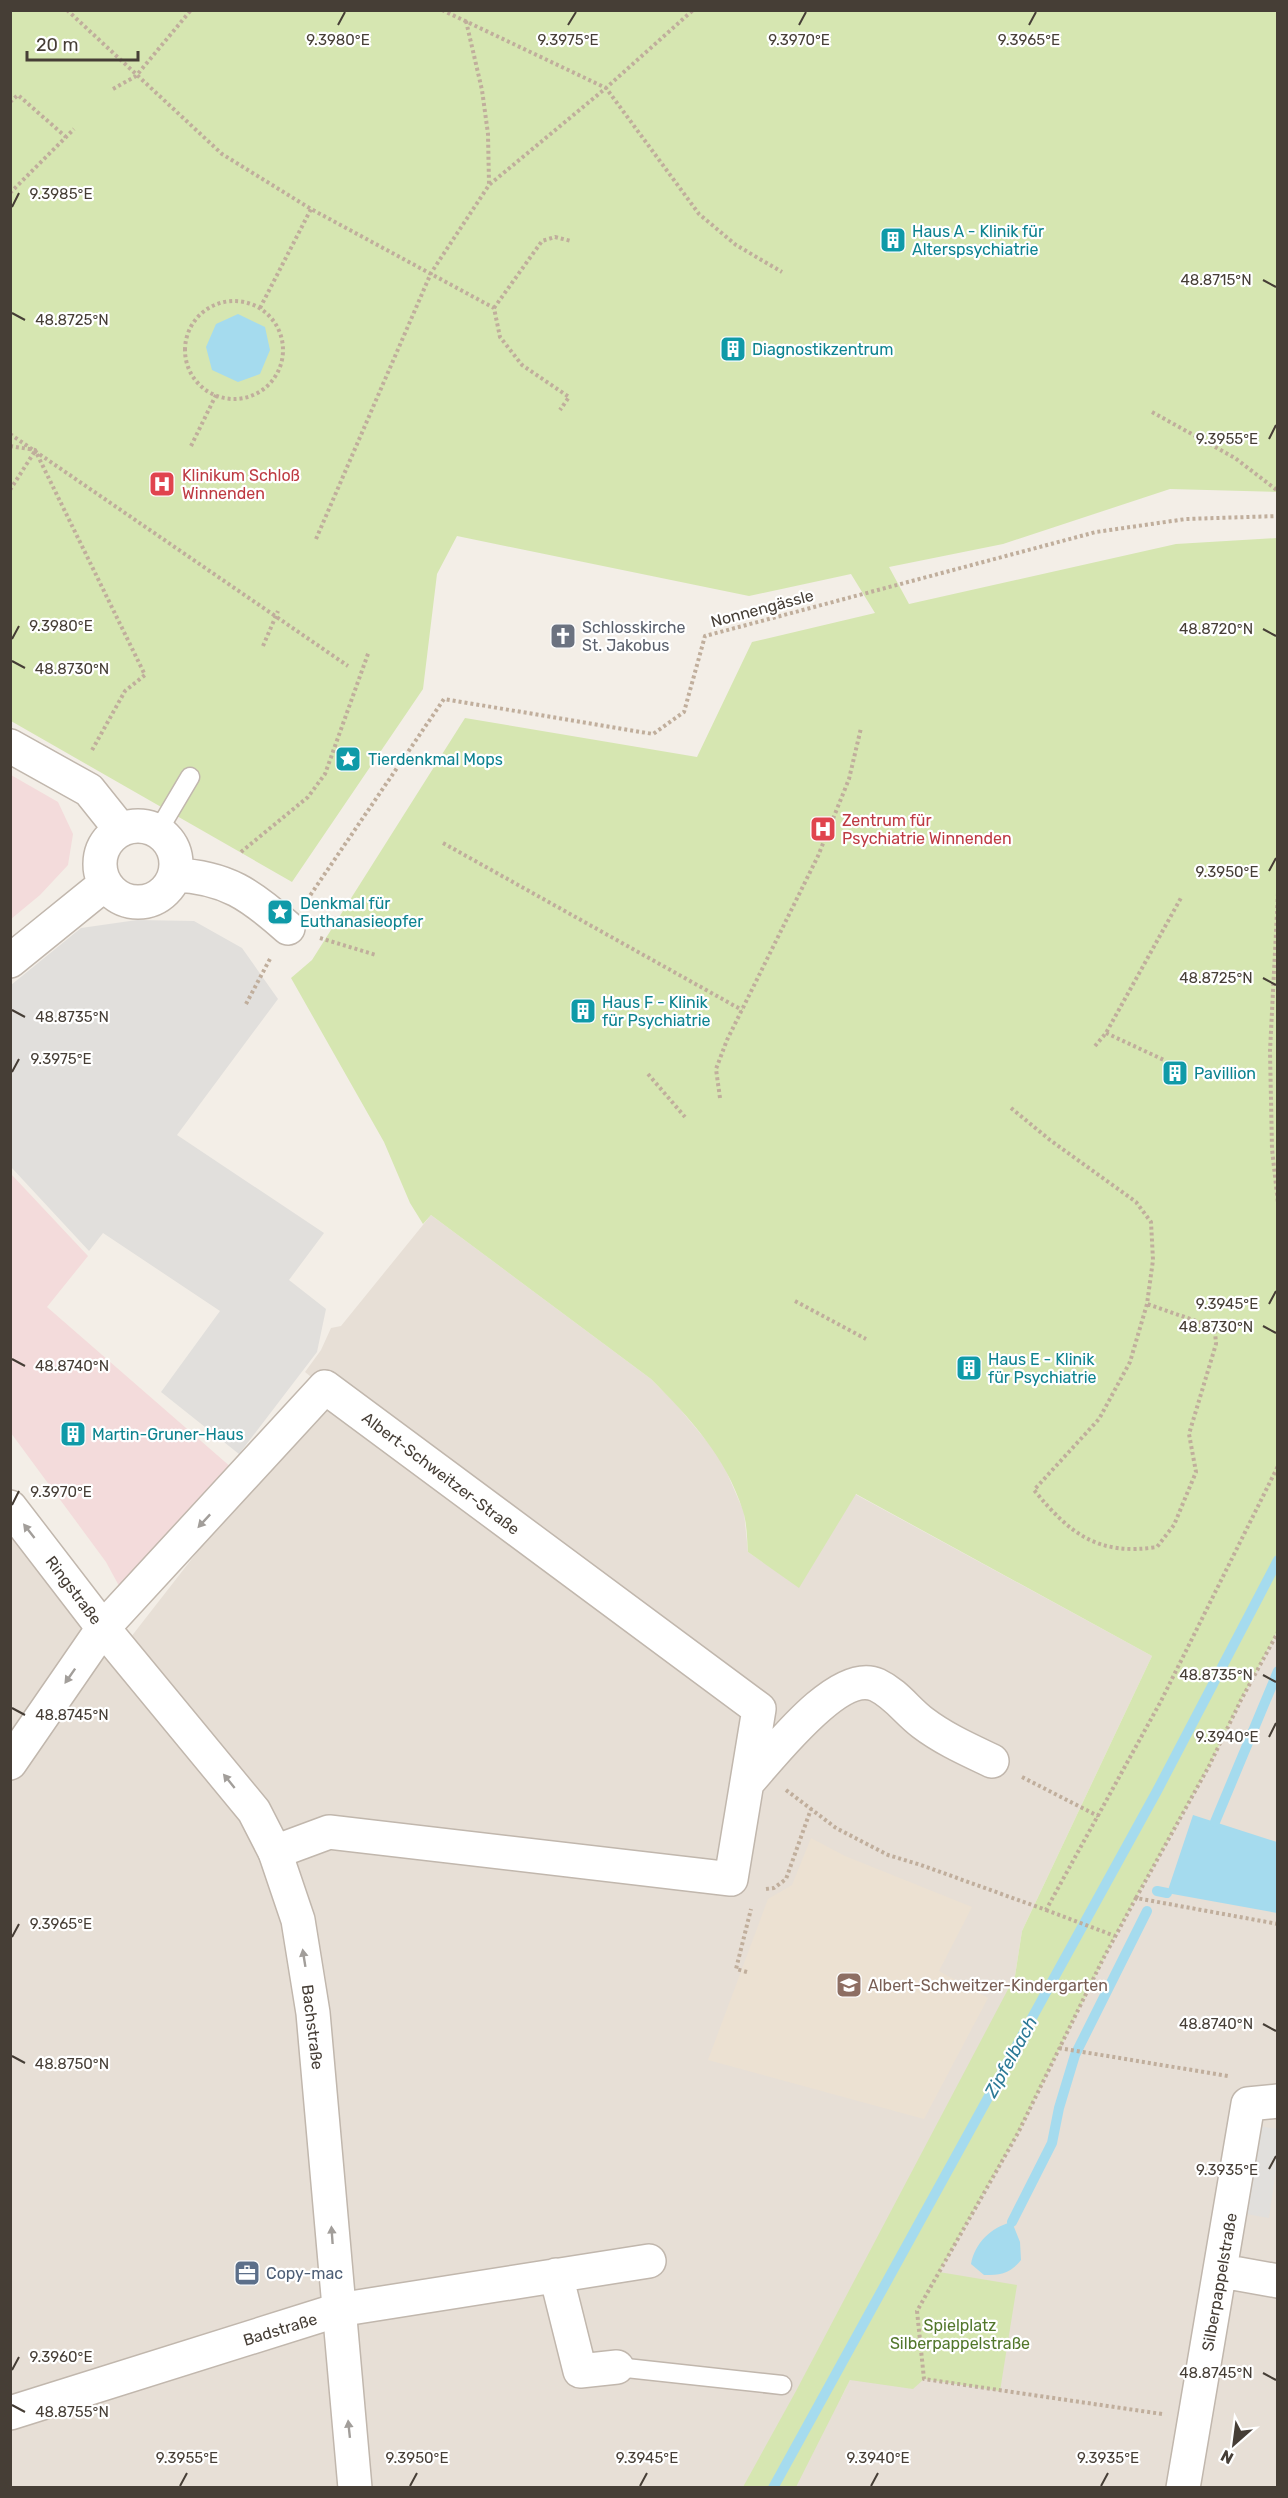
<svg xmlns="http://www.w3.org/2000/svg" width="1288" height="2498" viewBox="0 0 1288 2498" font-family="Rubik,sans-serif">
<rect width="100%" height="100%" fill="#f3eee7"/>
<path fill="#e7dfd6" d="M 431,1215 L 651,1379 L 675,1403 L 720,1457 L 744,1512 L 748,1552 L 799,1587 L 855,1494 L 1152,1656 L 1022,1931 L 1015,1976 L 841,2398 L 880,2319 L 938,2273 L 1018,2133 L 1115,1936 L 1209,1766 L 1241,1700 L 1277,1632 L 1277,2487 L 11,2487 L 10,1530 L 113,1660 L 325,1388 L 305,1372 L 321,1350 L 331,1328 L 341,1326 Z"/>
<path fill="#ece1d2" d="M 811,1838 L 845,1856 L 972,1907 L 939,1971 L 988,1998 L 924,2119 L 708,2060 L 768,1899 L 792,1885 Z"/>
<path fill="#f3dbdb" d="M 11,775 L 58,802 L 73,834 L 68,865 L 40,895 L 11,919 Z
M 11,1174 L 88,1256 L 47,1307 L 240,1475 L 124,1595 L 106,1562 L 11,1433 Z"/>
<path fill="#d6e6b1" d="M 11,11 L 1277,11 L 1277,492 L 1170,489 L 1003,544 L 889,567 L 909,604 L 1176,544 L 1277,538 L 1277,1632 L 1241,1700 L 1209,1766 L 1115,1936 L 1018,2133 L 939,2272 L 1017,2285 L 1000,2391 L 924,2379 L 913,2389 L 850,2380 L 796,2487 L 743,2487 L 796,2391 L 1015,1976 L 1022,1931 L 1152,1656 L 856,1494 L 799,1588 L 748,1552 C 747,1539 747,1523 743,1511 C 726,1457 690,1418 651,1379 L 431,1215 L 423,1224 L 410,1203 L 384,1142 L 291,978 L 312,960 L 465,718 L 697,757 L 752,642 L 875,613 L 851,574 L 749,596 L 457,536 L 437,574 L 423,689 L 292,882 L 11,721 Z"/>
<path fill="#e1dfdc" d="M 137,920 L 194,921 L 242,948 L 278,999 L 177,1135 L 324,1233 L 289,1280 L 326,1309 L 317,1352 L 239,1454 L 161,1392 L 220,1311 L 103,1233 L 89,1251 L 11,1167 L 11,985 L 81,928 Z
M 1254,2125 L 1277,2129 L 1277,2163 L 1269,2218 L 1240,2213 Z"/>
<path fill="#a5dbee" d="M 238,314 L 265,327 L 270,350 L 260,374 L 238,382 L 212,370 L 206,347 L 216,324 Z
M 1193,1815 L 1277,1842 L 1277,1913 L 1167,1893 Z
M 1012,2222 L 1020,2242 L 1021,2260 C 1010,2274 1001,2275 984,2275 L 971,2264 C 975,2243 991,2227 1012,2222 Z"/>
<g fill="none" stroke-linecap="round" stroke-linejoin="round">
<path stroke="#a5dbee" stroke-width="10" d="M 1215,1822 L 1278,1671
M 1157,1891 L 1167,1893
M 1012,2222 L 1052,2143 L 1059,2108 L 1075,2055 L 1147,1911
M 773,2488 L 1157,1791 L 1278,1560"/>
<g stroke="#c1b7ad" stroke-width="21">
<path id="service" d="M 158,831 L 190,777
M 617,2367 L 782,2385"/>
</g>
<g stroke="#c1b7ad" stroke-width="36">
<path id="minor" d="M 10,746 L 89,790 L 121,830
M100 864a38 38 0 1 1 76 0a38 38 0 1 1-76 0Z
M 175,875 C 226,877 251,895 288,928
M 10,961 L 105,884
M 10,1763 L 103,1628 L 325,1387 L 759,1709 L 731,1879 L 329,1832 L 275,1852
M 747,1783 C 771,1757 838,1667 877,1685 C 896,1694 907,1711 923,1723 C 944,1739 969,1750 992,1761
M 1222,2271 L 1278,2281
M 556,2275 L 580,2371 L 617,2367
M 10,2413 L 338,2310 L 649,2261
M 1183,2488 L 1248,2104 L 1278,2101"/>
</g>
<g stroke="#c1b7ad" stroke-width="36">
<path id="tertiary" d="M 10,1507 L 103,1628 L 254,1811 L 275,1852 L 298,1920 L 313,2013 L 355,2488"/>
</g>
<path stroke="#c0ae9c" stroke-width="4" stroke-dasharray="3 3" stroke-linecap="butt" d="M 67,10 L 222,154 L 311,209 L 494,308 L 500,337 L 522,365 L 569,397 L 560,410
M 442,10 L 606,88 L 699,214 L 736,245 L 782,272
M 466,21 L 482,90 L 488,134 L 489,184
M 113,89 L 136,76 L 191,10
M 10,102 L 18,95 L 66,137
M 10,193 L 74,129
M185 350a49 49 0 1 1 98 0a49 49 0 1 1-98 0Z
M 260,308 L 311,209
M 494,308 L 542,241 L 555,237 L 571,241
M 1152,412 L 1235,458 L 1278,491
M 10,434 L 348,666
M 10,446 L 35,450 L 145,675 L 125,691 L 91,752
M 191,446 L 216,395
M 10,490 L 35,451
M 316,539 L 431,273 L 489,185 L 606,88 L 693,10
M 263,646 L 278,611
M 443,843 L 742,1010
M 241,852 L 308,797 L 325,774 L 369,651
M 1278,893 L 1270,1051 L 1272,1149 L 1278,1203
M 307,900 L 444,699 L 653,734 L 684,712 L 705,636 L 1096,532 L 1186,519 L 1278,516
M 320,938 L 376,955
M 246,1004 L 271,957
M 1106,1033 L 1164,1060
M 1095,1046 L 1106,1033 L 1182,896
M 648,1074 L 685,1117
M 720,1098 L 716,1069 L 727,1040 L 818,856 L 849,779 L 861,728
M 1011,1108 L 1050,1140 L 1136,1202 L 1151,1222 L 1153,1260 L 1147,1304 L 1130,1362 L 1099,1419 L 1034,1490 C 1070,1534 1098,1556 1157,1547 L 1174,1525 L 1196,1472 L 1189,1434 L 1216,1344 L 1215,1331 L 1202,1323 L 1147,1304
M 795,1301 L 866,1339
M 1022,1777 L 1098,1816
M 786,1790 L 836,1828 L 888,1855 L 921,1865 L 1046,1910 L 1161,1701 L 1278,1466
M 766,1889 L 774,1888 L 786,1879 L 811,1809
M 1136,1898 L 1209,1766 L 1241,1700 L 1278,1632
M 1046,1910 L 1115,1936
M 747,1972 L 736,1969 L 751,1909
M 1059,2048 L 1228,2076
M 1162,2414 L 924,2379 L 917,2311 L 1018,2133 L 1103,1959 L 1136,1898 L 1278,1924"/>
<use href="#service" stroke="#fff" stroke-width="18"/>
<use href="#minor" stroke="#fff" stroke-width="33"/>
<use href="#tertiary" stroke="#fff" stroke-width="33"/>
</g>
<defs><path id="oneway-solid" d="M-6-.8H1V-3.2L6.5 0L1 3.2V.8H-6Z" transform="scale(1.5)"/></defs>
<g fill="#a29e9a">
<use href="#oneway-solid" transform="translate(204 1521) rotate(133)"/>
<use href="#oneway-solid" transform="translate(29 1531) rotate(-128)"/>
<use href="#oneway-solid" transform="translate(70 1676) rotate(125)"/>
<use href="#oneway-solid" transform="translate(229 1781) rotate(-129)"/>
<use href="#oneway-solid" transform="translate(304 1958) rotate(-99)"/>
<use href="#oneway-solid" transform="translate(332 2235) rotate(-94)"/>
<use href="#oneway-solid" transform="translate(349 2429) rotate(-96)"/>
</g>
<path fill="none" stroke="#463e36" stroke-width="2" d="M 338,25 L 345,12M 568,25 L 576,12M 799,25 L 806,12M 1029,25 L 1036,12M 12,207 L 19,193M 1263,280 L 1276,287M 12,313 L 25,320M 1269,439 L 1276,425M 1263,629 L 1276,636M 12,639 L 19,626M 12,661 L 25,668M 1269,871 L 1276,858M 1263,978 L 1276,985M 12,1010 L 25,1017M 12,1072 L 19,1059M 1269,1304 L 1276,1291M 1263,1326 L 1276,1333M 12,1359 L 25,1366M 12,1505 L 19,1491M 1263,1675 L 1276,1682M 12,1708 L 25,1715M 1269,1737 L 1276,1723M 12,1937 L 19,1924M 1263,2024 L 1276,2031M 12,2056 L 25,2063M 1269,2169 L 1276,2156M 12,2370 L 19,2357M 1263,2373 L 1276,2380M 12,2405 L 25,2412M 180,2486 L 187,2473M 410,2486 L 417,2473M 640,2486 L 647,2473M 871,2486 L 878,2473M 1101,2486 L 1108,2473"/>
<defs>
<g id="building-square" transform="scale(1.35)"><rect x="-9" y="-9" width="18" height="18" rx="4" fill="#0f9aa8" stroke="#fff"/><path d="M-4-6H4V6H1V3H-1V6H-4ZM-2.5-4.3h1.7v1.8h-1.7ZM.8-4.3h1.7v1.8H.8ZM-2.5-1h1.7V.8h-1.7ZM.8-1h1.7V.8H.8Z" fill="#fff"/></g>
<g id="hospital-square" transform="scale(1.35)"><rect x="-9" y="-9" width="18" height="18" rx="4" fill="#e0444e" stroke="#fff"/><path d="M-5-5h3v3.5h4V-5h3V5h-3V1.5h-4V5h-3Z" fill="#fff"/></g>
<g id="church-square" transform="scale(1.35)"><rect x="-9" y="-9" width="18" height="18" rx="4" fill="#6b7280" stroke="#fff"/><path d="M-1.2-6h2.4v3.5h3.3v2.4h-3.3V6h-2.4V-.1h-3.3v-2.4h3.3Z" fill="#fff"/></g>
<g id="sight-square" transform="scale(1.35)"><rect x="-9" y="-9" width="18" height="18" rx="4" fill="#0f9aa8" stroke="#fff"/><path d="M0-6L1.8-2.2L6-1.7L2.9 1.2L3.7 5.4L0 3.3L-3.7 5.4L-2.9 1.2L-6-1.7L-1.8-2.2Z" fill="#fff"/></g>
<g id="school-square" transform="scale(1.35)"><rect x="-9" y="-9" width="18" height="18" rx="4" fill="#8d6e63" stroke="#fff"/><path d="M0-5L7-2L0 1L-7-2ZM-4 1L0 2.5L4 1V4Q0 6-4 4Z" fill="#fff"/></g>
<g id="office-square" transform="scale(1.35)"><rect x="-9" y="-9" width="18" height="18" rx="4" fill="#5c6f8a" stroke="#fff"/><path d="M-6-3h4V-5.5h4V-3h4V5H-6ZM-1-4.5V-3h2v-1.5ZM-6 0V1H6V0Z" fill="#fff"/></g>
</defs>
<g fill-rule="evenodd">
<use href="#building-square" x="893" y="240"/>
<use href="#building-square" x="733" y="349"/>
<use href="#hospital-square" x="162" y="484"/>
<use href="#church-square" x="563" y="636"/>
<use href="#sight-square" x="348" y="759"/>
<use href="#hospital-square" x="823" y="829"/>
<use href="#sight-square" x="280" y="912"/>
<use href="#building-square" x="583" y="1011"/>
<use href="#building-square" x="1175" y="1073"/>
<use href="#building-square" x="969" y="1368"/>
<use href="#building-square" x="73" y="1434"/>
<use href="#school-square" x="849" y="1985"/>
<use href="#office-square" x="247" y="2273"/>
</g>
<g text-anchor="middle" stroke-width="4.5" stroke-linejoin="round" paint-order="stroke">
<g font-size="16" fill="#0d838f" stroke="#fff" text-anchor="start">
<text x="912" y="237">Haus A - Klinik für<tspan x="912" dy="18">Alterspsychiatrie</tspan></text>
<text x="752" y="355">Diagnostikzentrum</text>
<text x="368" y="765">Tierdenkmal Mops</text>
<text x="300" y="909">Denkmal für<tspan x="300" dy="18">Euthanasieopfer</tspan></text>
<text x="602" y="1008">Haus F - Klinik<tspan x="602" dy="18">für Psychiatrie</tspan></text>
<text x="1194" y="1079">Pavillion</text>
<text x="988" y="1365">Haus E - Klinik<tspan x="988" dy="18">für Psychiatrie</tspan></text>
<text x="92" y="1440">Martin-Gruner-Haus</text>
</g>
<g font-size="16" fill="#be3a42" stroke="#fff" text-anchor="start">
<text x="182" y="481">Klinikum Schloß<tspan x="182" dy="18">Winnenden</tspan></text>
<text x="842" y="826">Zentrum für<tspan x="842" dy="18">Psychiatrie Winnenden</tspan></text>
</g>
<g font-size="16" fill="#463e36" stroke="#fff">
<text transform="translate(762 608) rotate(-15)" y="6">Nonnengässle</text>
<text transform="translate(441 1473) rotate(37)" y="6">Albert-Schweitzer-Straße</text>
<text transform="translate(74 1590) rotate(53)" y="6">Ringstraße</text>
<text transform="translate(313 2027) rotate(83)" y="6">Bachstraße</text>
<text transform="translate(1219 2282) rotate(-80)" y="6">Silberpappelstraße</text>
<text transform="translate(280 2329) rotate(-17)" y="6">Badstraße</text>
</g>
<g font-size="16" fill="#5b616d" stroke="#fff" text-anchor="start">
<text x="582" y="633">Schlosskirche<tspan x="582" dy="18">St. Jakobus</tspan></text>
</g>
<g font-size="16" fill="#785e54" stroke="#fff" text-anchor="start">
<text x="868" y="1991">Albert-Schweitzer-Kindergarten</text>
</g>
<g font-size="16" fill="#4e5e75" stroke="#fff" text-anchor="start">
<text x="266" y="2279">Copy-mac</text>
</g>
<g font-size="16" fill="#52772b" stroke="#fff">
<text x="960" y="2331">Spielplatz<tspan x="960" dy="18">Silberpappelstraße</tspan></text>
</g>
<g font-size="18" font-style="italic" fill="#2d7a97" stroke="#fff">
<text transform="translate(1011 2057) rotate(-61)" y="6">Zipfelbach</text>
</g>
</g>
<g font-size="15" text-anchor="middle" fill="#463e36" stroke="#fff" stroke-width="4.5" stroke-linejoin="round" paint-order="stroke">
<text x="338" y="45">9.3980°E</text>
<text x="568" y="45">9.3975°E</text>
<text x="799" y="45">9.3970°E</text>
<text x="1029" y="45">9.3965°E</text>
<text x="61" y="199">9.3985°E</text>
<text x="1216" y="285">48.8715°N</text>
<text x="72" y="325">48.8725°N</text>
<text x="1227" y="444">9.3955°E</text>
<text x="61" y="631">9.3980°E</text>
<text x="1216" y="634">48.8720°N</text>
<text x="72" y="674">48.8730°N</text>
<text x="1227" y="877">9.3950°E</text>
<text x="1216" y="983">48.8725°N</text>
<text x="72" y="1022">48.8735°N</text>
<text x="61" y="1064">9.3975°E</text>
<text x="1227" y="1309">9.3945°E</text>
<text x="1216" y="1332">48.8730°N</text>
<text x="72" y="1371">48.8740°N</text>
<text x="61" y="1497">9.3970°E</text>
<text x="1216" y="1680">48.8735°N</text>
<text x="72" y="1720">48.8745°N</text>
<text x="1227" y="1742">9.3940°E</text>
<text x="61" y="1929">9.3965°E</text>
<text x="1216" y="2029">48.8740°N</text>
<text x="72" y="2069">48.8750°N</text>
<text x="1227" y="2175">9.3935°E</text>
<text x="61" y="2362">9.3960°E</text>
<text x="1216" y="2378">48.8745°N</text>
<text x="72" y="2417">48.8755°N</text>
<text x="187" y="2463">9.3955°E</text>
<text x="417" y="2463">9.3950°E</text>
<text x="647" y="2463">9.3945°E</text>
<text x="878" y="2463">9.3940°E</text>
<text x="1108" y="2463">9.3935°E</text>
</g>
<rect width="1288" height="2498" fill="none" stroke="#463e36" stroke-width="24"/>
<g transform="translate(1234 2444) rotate(208)" stroke="#ffffff" stroke-width="4.5" paint-order="stroke">
<path d="M0-4.5L10 22L0 15L-10 22Z" fill="#463e36"/>
<text y="-9" font-size="16" font-weight="bold" text-anchor="middle" fill="#463e36">N</text>
</g>
<path d="M27 51v9h111v-9" fill="none" stroke="#463e36" stroke-width="3"/>
<text x="36" y="51" font-size="18" fill="#463e36" stroke="#ffffff" stroke-width="4.5" paint-order="stroke">20 m</text>
</svg>
